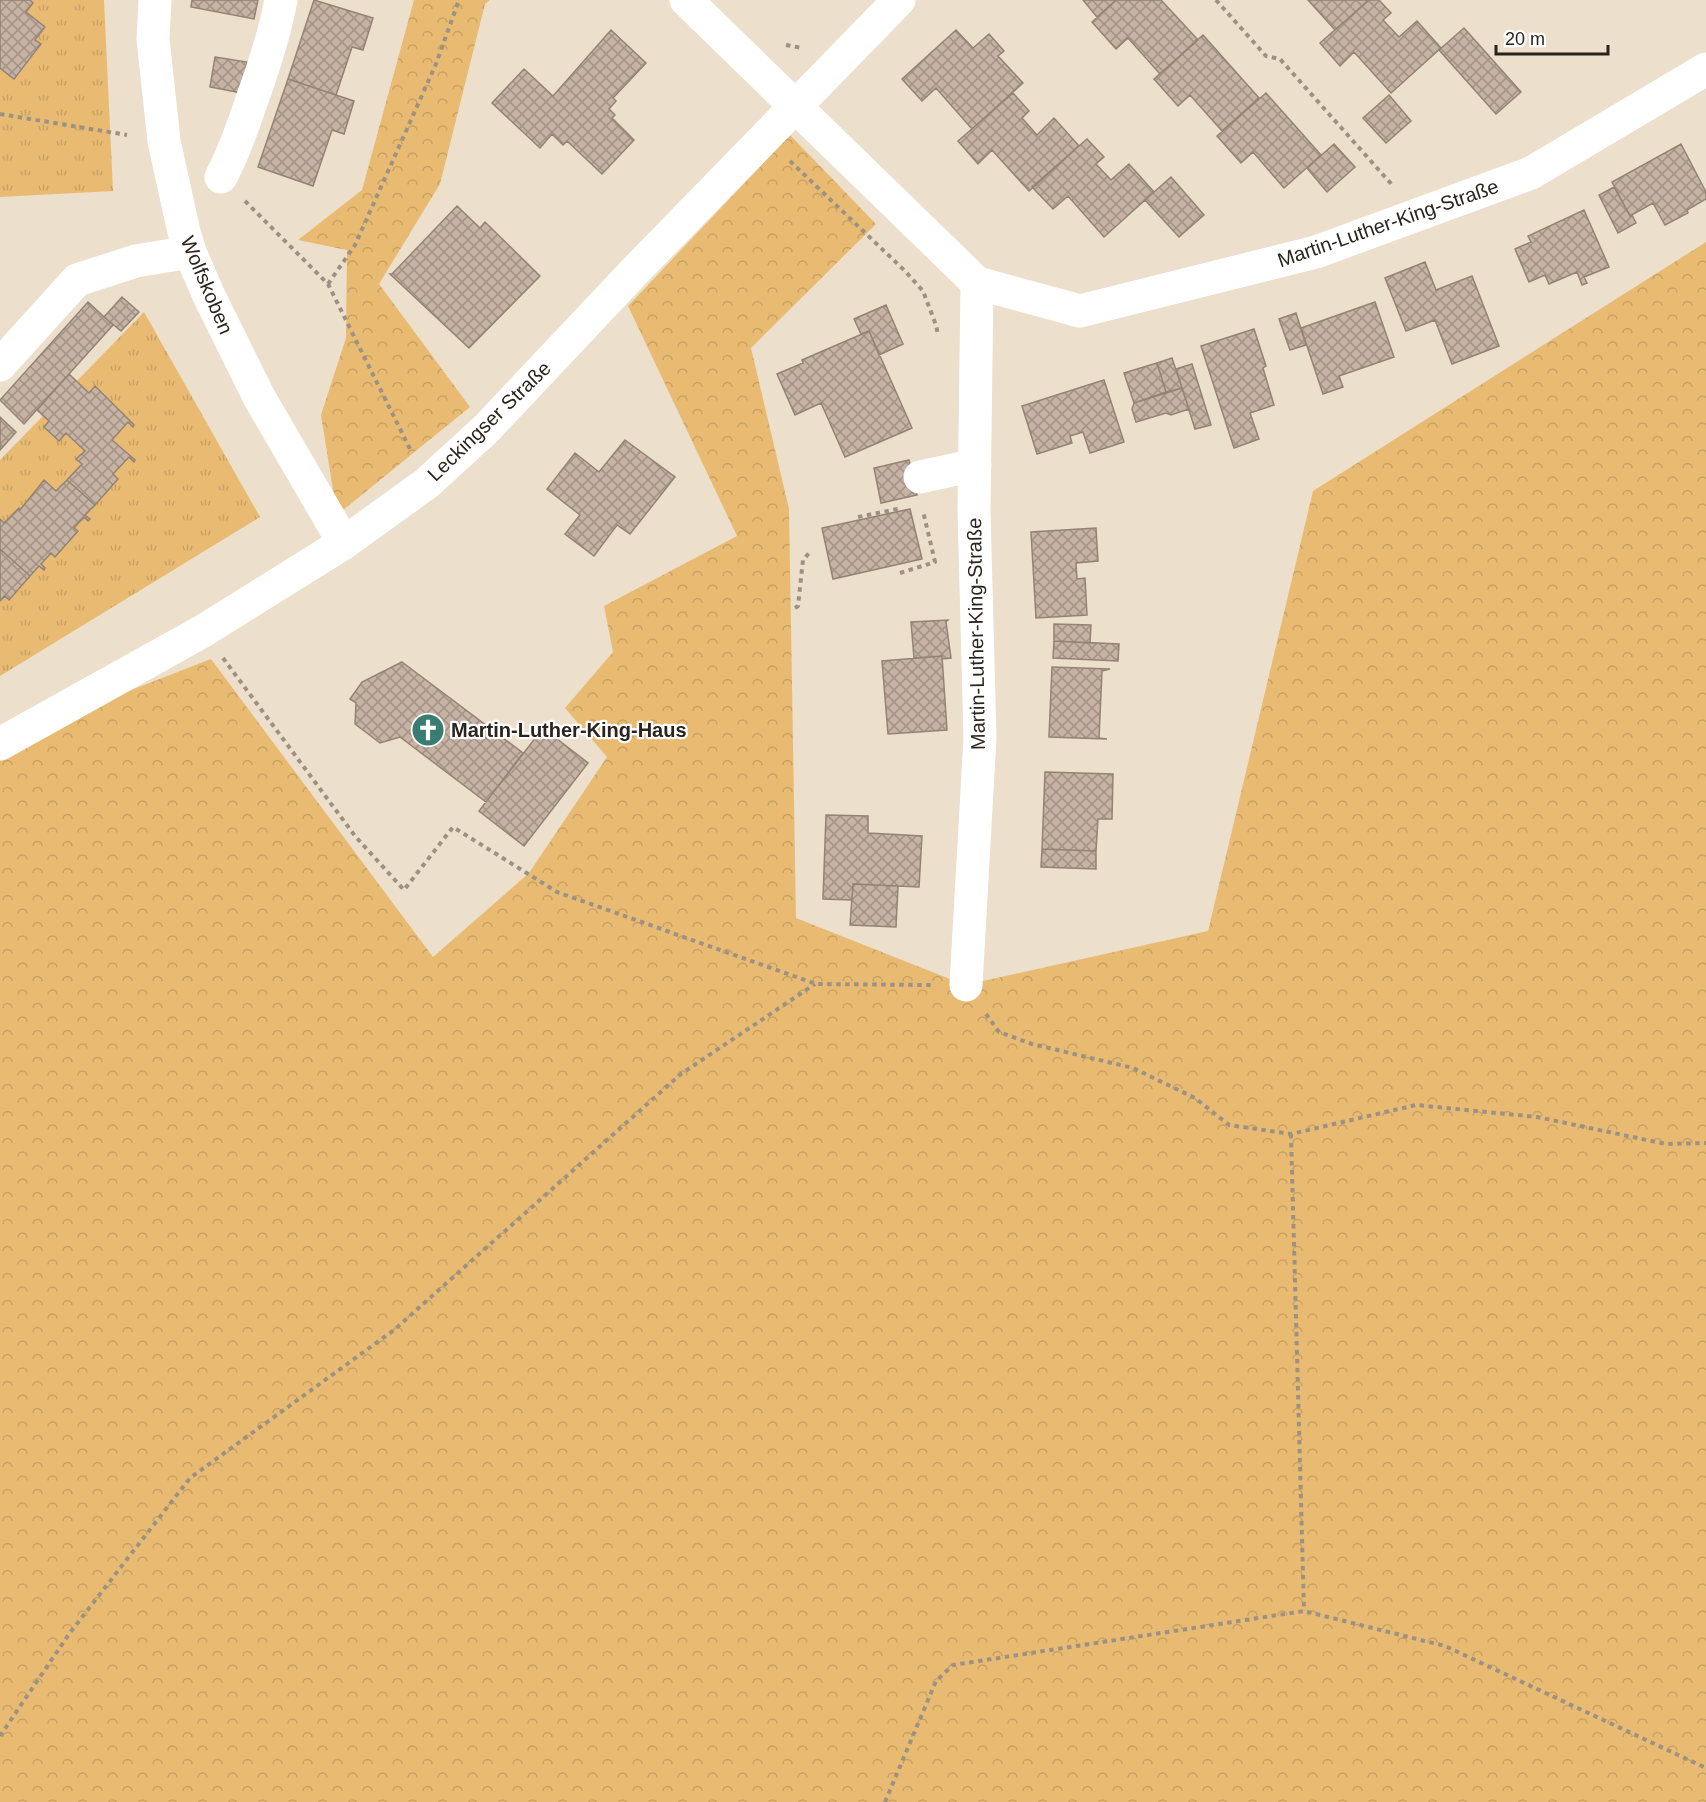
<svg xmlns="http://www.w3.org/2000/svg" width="1706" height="1802" viewBox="0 0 1706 1802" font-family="Arial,sans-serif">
<defs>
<pattern id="grass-tufts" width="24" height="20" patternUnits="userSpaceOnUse" patternTransform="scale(1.5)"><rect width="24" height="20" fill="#e9bb72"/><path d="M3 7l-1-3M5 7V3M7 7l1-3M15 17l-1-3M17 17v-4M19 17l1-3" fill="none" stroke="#c8a162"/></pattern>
<pattern id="forest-crowns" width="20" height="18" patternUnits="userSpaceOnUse" patternTransform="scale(1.5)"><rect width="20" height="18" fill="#e9bb72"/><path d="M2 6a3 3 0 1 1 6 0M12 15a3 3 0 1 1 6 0" fill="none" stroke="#c8a162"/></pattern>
<pattern id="building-cross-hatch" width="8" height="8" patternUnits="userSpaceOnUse" patternTransform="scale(1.5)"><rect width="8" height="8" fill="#c6b3a4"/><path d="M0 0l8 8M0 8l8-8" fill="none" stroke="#a19185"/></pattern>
</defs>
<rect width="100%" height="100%" fill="#ecdfcb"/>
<path fill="url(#grass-tufts)" d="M 0,0 L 104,0 L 113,191 L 0,197 Z
M 144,312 L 260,517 L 0,676 L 0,460 Z"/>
<path fill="url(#forest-crowns)" d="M 414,0 L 490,0 L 485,4 L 440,184 L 379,284 L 470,407 L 337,515 L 321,415 L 346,338 L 347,250 L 298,240 L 362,190 Z
M 790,135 L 876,224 L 751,348 L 789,509 L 796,918 L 965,985 L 1208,931 L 1313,491 L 1706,242 L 1706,1802 L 0,1802 L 0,741 L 211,659 L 433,957 L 529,873 L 607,757 L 565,708 L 613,652 L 604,606 L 737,536 L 628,306 Z"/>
<path fill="url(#building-cross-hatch)" stroke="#948374" stroke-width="1.5" d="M 0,0 L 30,0 L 33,3 L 26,12 L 45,27 L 35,40 L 41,44 L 14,79 L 0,68 Z
M 192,0 L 258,0 L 254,19 L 191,7 Z
M 314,0 L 373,18 L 363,50 L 352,47 L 336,95 L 288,79 Z
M 1083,0 L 1116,0 L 1097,17 Z
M 1116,0 L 1161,0 L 1198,40 L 1160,74 L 1128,38 L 1116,49 L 1092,22 Z
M 1308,0 L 1369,0 L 1335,30 Z
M 1369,0 L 1379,0 L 1391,13 L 1383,20 L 1399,37 L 1417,21 L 1441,48 L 1391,93 L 1354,52 L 1340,66 L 1320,43 Z
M 1464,28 L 1521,92 L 1496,114 L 1439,50 Z
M 611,30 L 646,63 L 613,98 L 616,101 L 609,109 L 615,115 L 612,118 L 634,140 L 602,174 L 567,141 L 563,145 L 552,134 L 540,148 L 492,103 L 524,69 L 553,96 Z
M 956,30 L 973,48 L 989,34 L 1004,51 L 998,56 L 1023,83 L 972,129 L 936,88 L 922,101 L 902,79 Z
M 1203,35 L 1259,98 L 1222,131 L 1190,95 L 1178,106 L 1154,79 Z
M 215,57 L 247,62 L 242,93 L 210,87 Z
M 288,79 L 354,101 L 344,134 L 332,130 L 313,186 L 258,167 Z
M 1013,93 L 1029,111 L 1022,118 L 1037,135 L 1054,118 L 1079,146 L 1029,191 L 992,150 L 978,164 L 958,141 Z
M 1266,93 L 1321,155 L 1284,188 L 1253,152 L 1241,163 L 1217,136 Z
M 1389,95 L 1411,121 L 1386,143 L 1363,118 Z
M 1087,139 L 1104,157 L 1096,164 L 1111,180 L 1129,164 L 1154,192 L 1104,237 L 1068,196 L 1053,209 L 1032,187 Z
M 1334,144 L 1355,167 L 1327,192 L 1307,168 Z
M 1681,144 L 1706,192 L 1706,199 L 1687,210 L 1688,213 L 1665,225 L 1653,203 L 1630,216 L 1612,182 Z
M 1171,177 L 1204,215 L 1179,237 L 1145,200 Z
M 1614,187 L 1630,216 L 1632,215 L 1636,223 L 1618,233 L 1599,195 Z
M 457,206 L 480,228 L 485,222 L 540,276 L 469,348 L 390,274 L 392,274 Z
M 1584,210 L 1609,267 L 1584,277 L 1587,283 L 1582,285 L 1577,272 L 1549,284 L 1545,275 L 1529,282 L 1515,249 L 1531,242 L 1528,236 Z
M 1425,262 L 1436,290 L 1472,276 L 1499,346 L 1452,364 L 1435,320 L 1406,331 L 1385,278 Z
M 122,297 L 139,312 L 121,331 L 104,317 Z
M 88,302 L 113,325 L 24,424 L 0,400 Z
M 1375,302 L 1394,357 L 1339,376 L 1343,387 L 1323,394 L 1301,328 Z
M 886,305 L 903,344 L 879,355 L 869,331 L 861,334 L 854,319 Z
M 1296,313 L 1306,345 L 1290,350 L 1279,319 Z
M 1254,329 L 1266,366 L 1263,368 L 1274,405 L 1250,413 L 1259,439 L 1234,448 L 1201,346 Z
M 869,331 L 912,428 L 845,457 L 821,403 L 795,415 L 777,374 L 803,363 L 802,360 Z
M 1172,358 L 1182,388 L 1166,392 L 1157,363 Z
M 1157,363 L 1166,392 L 1134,403 L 1124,373 Z
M 1192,364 L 1211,425 L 1195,429 L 1176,369 Z
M 69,374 L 89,393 L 95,386 L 134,425 L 133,427 L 128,422 L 112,440 L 135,460 L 134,462 L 129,457 L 113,474 L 118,479 L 95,505 L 67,480 L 82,464 L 76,459 L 85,451 L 66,433 L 59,441 L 44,427 L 49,421 L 37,410 Z
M 1104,380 L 1124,442 L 1090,453 L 1083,432 L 1070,436 L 1072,443 L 1037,454 L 1022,406 Z
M 1182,388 L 1189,409 L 1171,415 L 1166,413 L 1136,422 L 1132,409 L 1134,403 Z
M 0,417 L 16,432 L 0,450 Z
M 625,440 L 675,477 L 630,534 L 617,525 L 594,556 L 565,534 L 580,515 L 547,489 L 575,453 L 599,472 Z
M 909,460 L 917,495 L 881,503 L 874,468 Z
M 44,480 L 56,491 L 67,480 L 95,505 L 85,515 L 90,519 L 88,521 L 84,517 L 74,528 L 78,531 L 55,557 L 51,553 L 41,564 L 45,568 L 44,570 L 39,566 L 30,576 L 0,549 L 0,519 L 4,523 L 19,508 L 20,510 Z
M 910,509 L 922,559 L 833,579 L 822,528 Z
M 1096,528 L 1098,561 L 1076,563 L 1077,579 L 1085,578 L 1087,615 L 1036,618 L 1031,532 Z
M 0,549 L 30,576 L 9,600 L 5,596 L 0,601 Z
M 948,620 L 946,622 L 951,658 L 942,659 L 942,656 L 914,658 L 911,622 Z
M 1054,624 L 1091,625 L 1090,643 L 1054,641 Z
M 1054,641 L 1119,644 L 1118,661 L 1053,658 Z
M 942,656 L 947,730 L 888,734 L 882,661 Z
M 402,662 L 523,753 L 486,802 L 400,737 L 380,743 L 355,724 L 356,703 L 350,699 L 362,682 Z
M 1052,667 L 1110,669 L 1102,671 L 1099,738 L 1107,739 L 1049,737 Z
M 543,728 L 588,763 L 524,846 L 479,811 Z
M 1045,772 L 1113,774 L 1112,819 L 1098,819 L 1096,851 L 1042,849 Z
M 826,815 L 868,816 L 868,833 L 922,836 L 919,887 L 853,884 L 852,900 L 823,899 Z
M 1042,849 L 1096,851 L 1096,869 L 1041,867 Z
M 853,884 L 898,886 L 896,927 L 850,925 Z"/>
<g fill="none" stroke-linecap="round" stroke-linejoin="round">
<path stroke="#9c9284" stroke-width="4" stroke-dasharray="4.5 4.5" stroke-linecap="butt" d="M 1216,0 L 1266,56 L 1280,59 L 1394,187
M 786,45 L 802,48
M 0,114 L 127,135
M 790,161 L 905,271 L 923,291 L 936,325 L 938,335
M 245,201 L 328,284 L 410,449
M 328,284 L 355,245 L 436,64 L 459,0
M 858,517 L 902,508
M 900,573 L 935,562 L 923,511
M 795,608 L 798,606 L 803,560 L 809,553
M 223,658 L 355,836 L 404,890 L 453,827 L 557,892 L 816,984 L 931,985
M 986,1014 L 999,1032 L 1032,1044 L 1133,1068 L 1195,1098 L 1229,1125 L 1291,1134 L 1416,1105 L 1537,1117 L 1666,1144 L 1706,1143
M 1291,1134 L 1304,1611
M 0,1736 L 69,1634 L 190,1478 L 394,1330 L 681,1074 L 815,984
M 885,1802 L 936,1681 L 953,1665 L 1304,1611 L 1445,1646 L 1706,1768"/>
<path stroke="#fff" stroke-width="33" d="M 155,0 L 153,39 L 164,141 L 184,232 L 190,252 L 209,296 L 259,397 L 344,543
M 686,0 L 977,283 L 1080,311 L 1316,252 L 1531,173 L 1706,69
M 221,177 C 235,150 244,123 254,94 C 265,63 275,33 281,0
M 0,365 L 77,280 L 136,261 L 190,252
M 920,477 L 975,465
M 0,744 L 203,631 L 344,543 L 427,483 L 486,429 L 635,271 L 899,0
M 966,985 L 980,738 L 974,511 L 977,283"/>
</g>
<defs>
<g id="church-disc" transform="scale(1.725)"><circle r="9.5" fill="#397d70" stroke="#fff"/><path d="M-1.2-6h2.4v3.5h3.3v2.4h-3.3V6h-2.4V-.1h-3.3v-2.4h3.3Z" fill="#fff"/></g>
</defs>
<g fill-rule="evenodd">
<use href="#church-disc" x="428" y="730"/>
</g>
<g text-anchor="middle" stroke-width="4.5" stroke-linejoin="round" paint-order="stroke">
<g font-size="20" fill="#29241d" stroke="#fff">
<text transform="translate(1388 223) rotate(-19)" y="7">Martin-Luther-King-Straße</text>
<text transform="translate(207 285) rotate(67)" y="7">Wolfskoben</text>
<text transform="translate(489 421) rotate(-44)" y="7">Leckingser Straße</text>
<text transform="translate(976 634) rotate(-91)" y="7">Martin-Luther-King-Straße</text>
</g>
<g font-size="20" font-weight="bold" fill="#29241d" stroke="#fff" text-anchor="start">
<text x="451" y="737">Martin-Luther-King-Haus</text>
</g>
</g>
<path d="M1496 45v9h112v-9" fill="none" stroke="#29241d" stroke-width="3"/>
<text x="1505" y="45" font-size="18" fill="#29241d" stroke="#ffffff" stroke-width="4.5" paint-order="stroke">20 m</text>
</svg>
